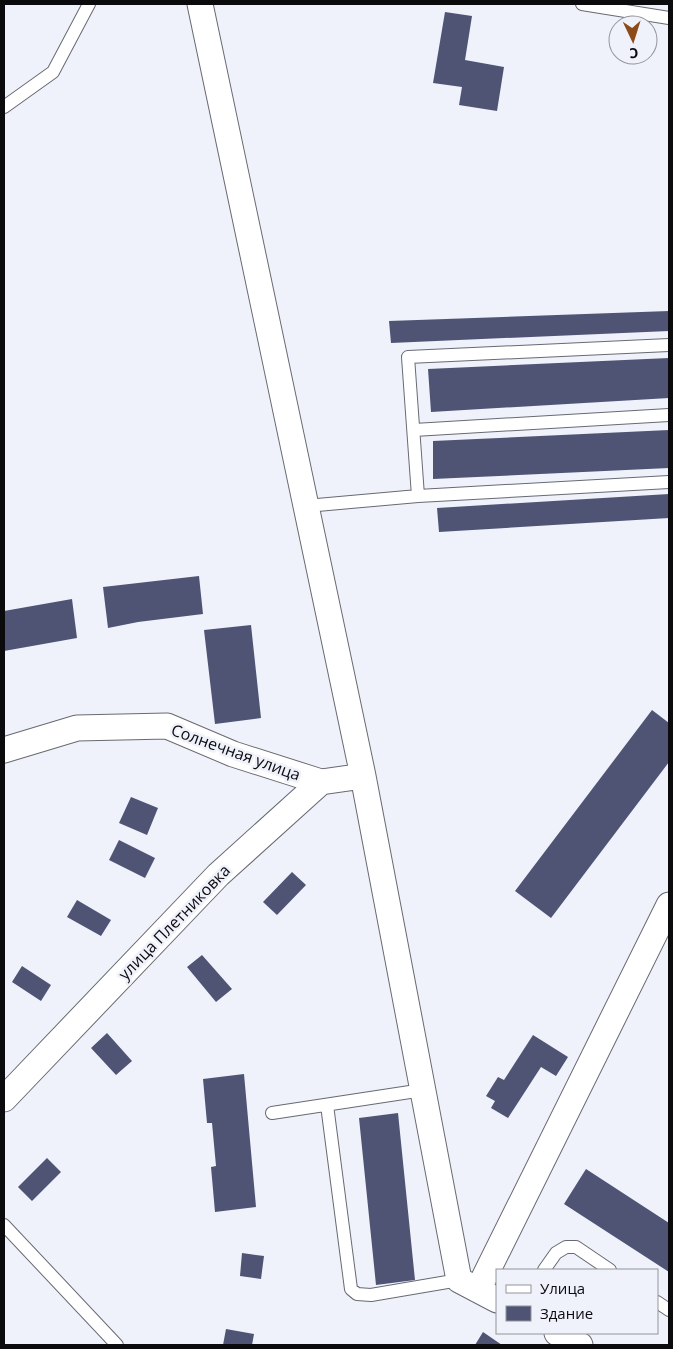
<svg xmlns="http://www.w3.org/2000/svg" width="673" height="1349" viewBox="0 0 673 1349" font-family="'Open Sans',sans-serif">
<rect width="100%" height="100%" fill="#eff1fb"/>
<path fill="#4f5474" d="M 445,12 L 472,16 L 465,60 L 504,67 L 497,111 L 459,105 L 462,87 L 433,83 Z
M 669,311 L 669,331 L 391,343 L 389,321 Z
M 669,358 L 669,398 L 431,412 L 428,369 Z
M 669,430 L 669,468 L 433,479 L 433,441 Z
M 669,494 L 669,518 L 439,532 L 437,508 Z
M 199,576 L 203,614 L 138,622 L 108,628 L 103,587 Z
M 72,599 L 77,638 L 4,651 L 4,611 Z
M 251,625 L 261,718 L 215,724 L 204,630 Z
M 652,710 L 669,723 L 669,762 L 551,918 L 515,891 Z
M 131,797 L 158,808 L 147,835 L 119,823 Z
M 119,840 L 155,858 L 145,878 L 109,860 Z
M 292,872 L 306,885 L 277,915 L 263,902 Z
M 77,900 L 111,920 L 101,936 L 67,917 Z
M 202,955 L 232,989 L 216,1002 L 187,967 Z
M 22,966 L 51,985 L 41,1001 L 12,982 Z
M 107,1033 L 132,1061 L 116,1075 L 91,1048 Z
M 533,1035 L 568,1057 L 556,1076 L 541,1067 L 508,1118 L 491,1108 L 495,1101 L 486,1096 L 498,1077 L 504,1080 Z
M 244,1074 L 256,1207 L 215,1212 L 211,1167 L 216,1166 L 212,1123 L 207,1123 L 203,1079 Z
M 398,1113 L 415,1280 L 376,1285 L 359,1118 Z
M 47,1158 L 61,1172 L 32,1201 L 18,1187 Z
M 586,1169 L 669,1223 L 669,1272 L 564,1204 Z
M 242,1253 L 264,1256 L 261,1279 L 240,1276 Z
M 226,1329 L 254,1334 L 252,1345 L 223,1345 Z
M 483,1332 L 502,1345 L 475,1345 Z"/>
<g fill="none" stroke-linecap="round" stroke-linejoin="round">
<g stroke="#686a72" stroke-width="14">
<path id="lane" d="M 582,4 L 669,18
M 4,107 L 53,72 L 89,4
M 414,430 L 669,415
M 418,496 L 408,357 L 669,345
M 306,506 L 418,496 L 669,482
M 327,1105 L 351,1289 L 357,1294 L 371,1295 L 459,1280
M 272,1113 L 423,1090
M 4,1225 L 117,1345
M 544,1270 L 556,1253 L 566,1247 L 576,1247 L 610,1270
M 657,1302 L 669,1310"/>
</g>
<g stroke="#686a72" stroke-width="27">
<path id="street" d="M 200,4 L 363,776 L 459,1280 L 497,1300
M 4,750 L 77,728 L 167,726 L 233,754 L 321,782
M 4,1099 L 218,875 L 321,782 L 363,776
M 478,1290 L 669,905
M 557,1333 L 580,1345"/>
</g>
<use href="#lane" stroke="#fff" stroke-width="12"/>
<use href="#street" stroke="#fff" stroke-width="25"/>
</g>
<g text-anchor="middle" stroke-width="5" stroke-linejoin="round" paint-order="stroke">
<g font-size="16" fill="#0b0b0e" stroke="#eff1fb">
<text transform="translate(236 752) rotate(20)" y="6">Солнечная улица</text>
<text transform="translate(174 922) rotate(-46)" y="6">улица Плетниковка</text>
</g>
</g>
<rect width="673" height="1349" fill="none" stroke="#0b0b0e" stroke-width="10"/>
<rect x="496" y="1269" width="162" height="65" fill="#eff1fb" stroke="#94959c"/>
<rect x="506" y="1285" width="25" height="8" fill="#ffffff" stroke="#94959c"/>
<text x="540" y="1294" font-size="15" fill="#0b0b0e">Улица</text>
<rect x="506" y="1306" width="25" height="15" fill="#4f5474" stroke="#94959c"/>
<text x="540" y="1319" font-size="15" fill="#0b0b0e">Здание</text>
<g transform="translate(633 40) rotate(176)"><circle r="24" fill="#eff1fb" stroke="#94959c"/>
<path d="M0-4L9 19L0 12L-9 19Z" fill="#8d4b18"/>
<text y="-8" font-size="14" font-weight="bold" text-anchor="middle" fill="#0b0b0e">С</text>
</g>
</svg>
